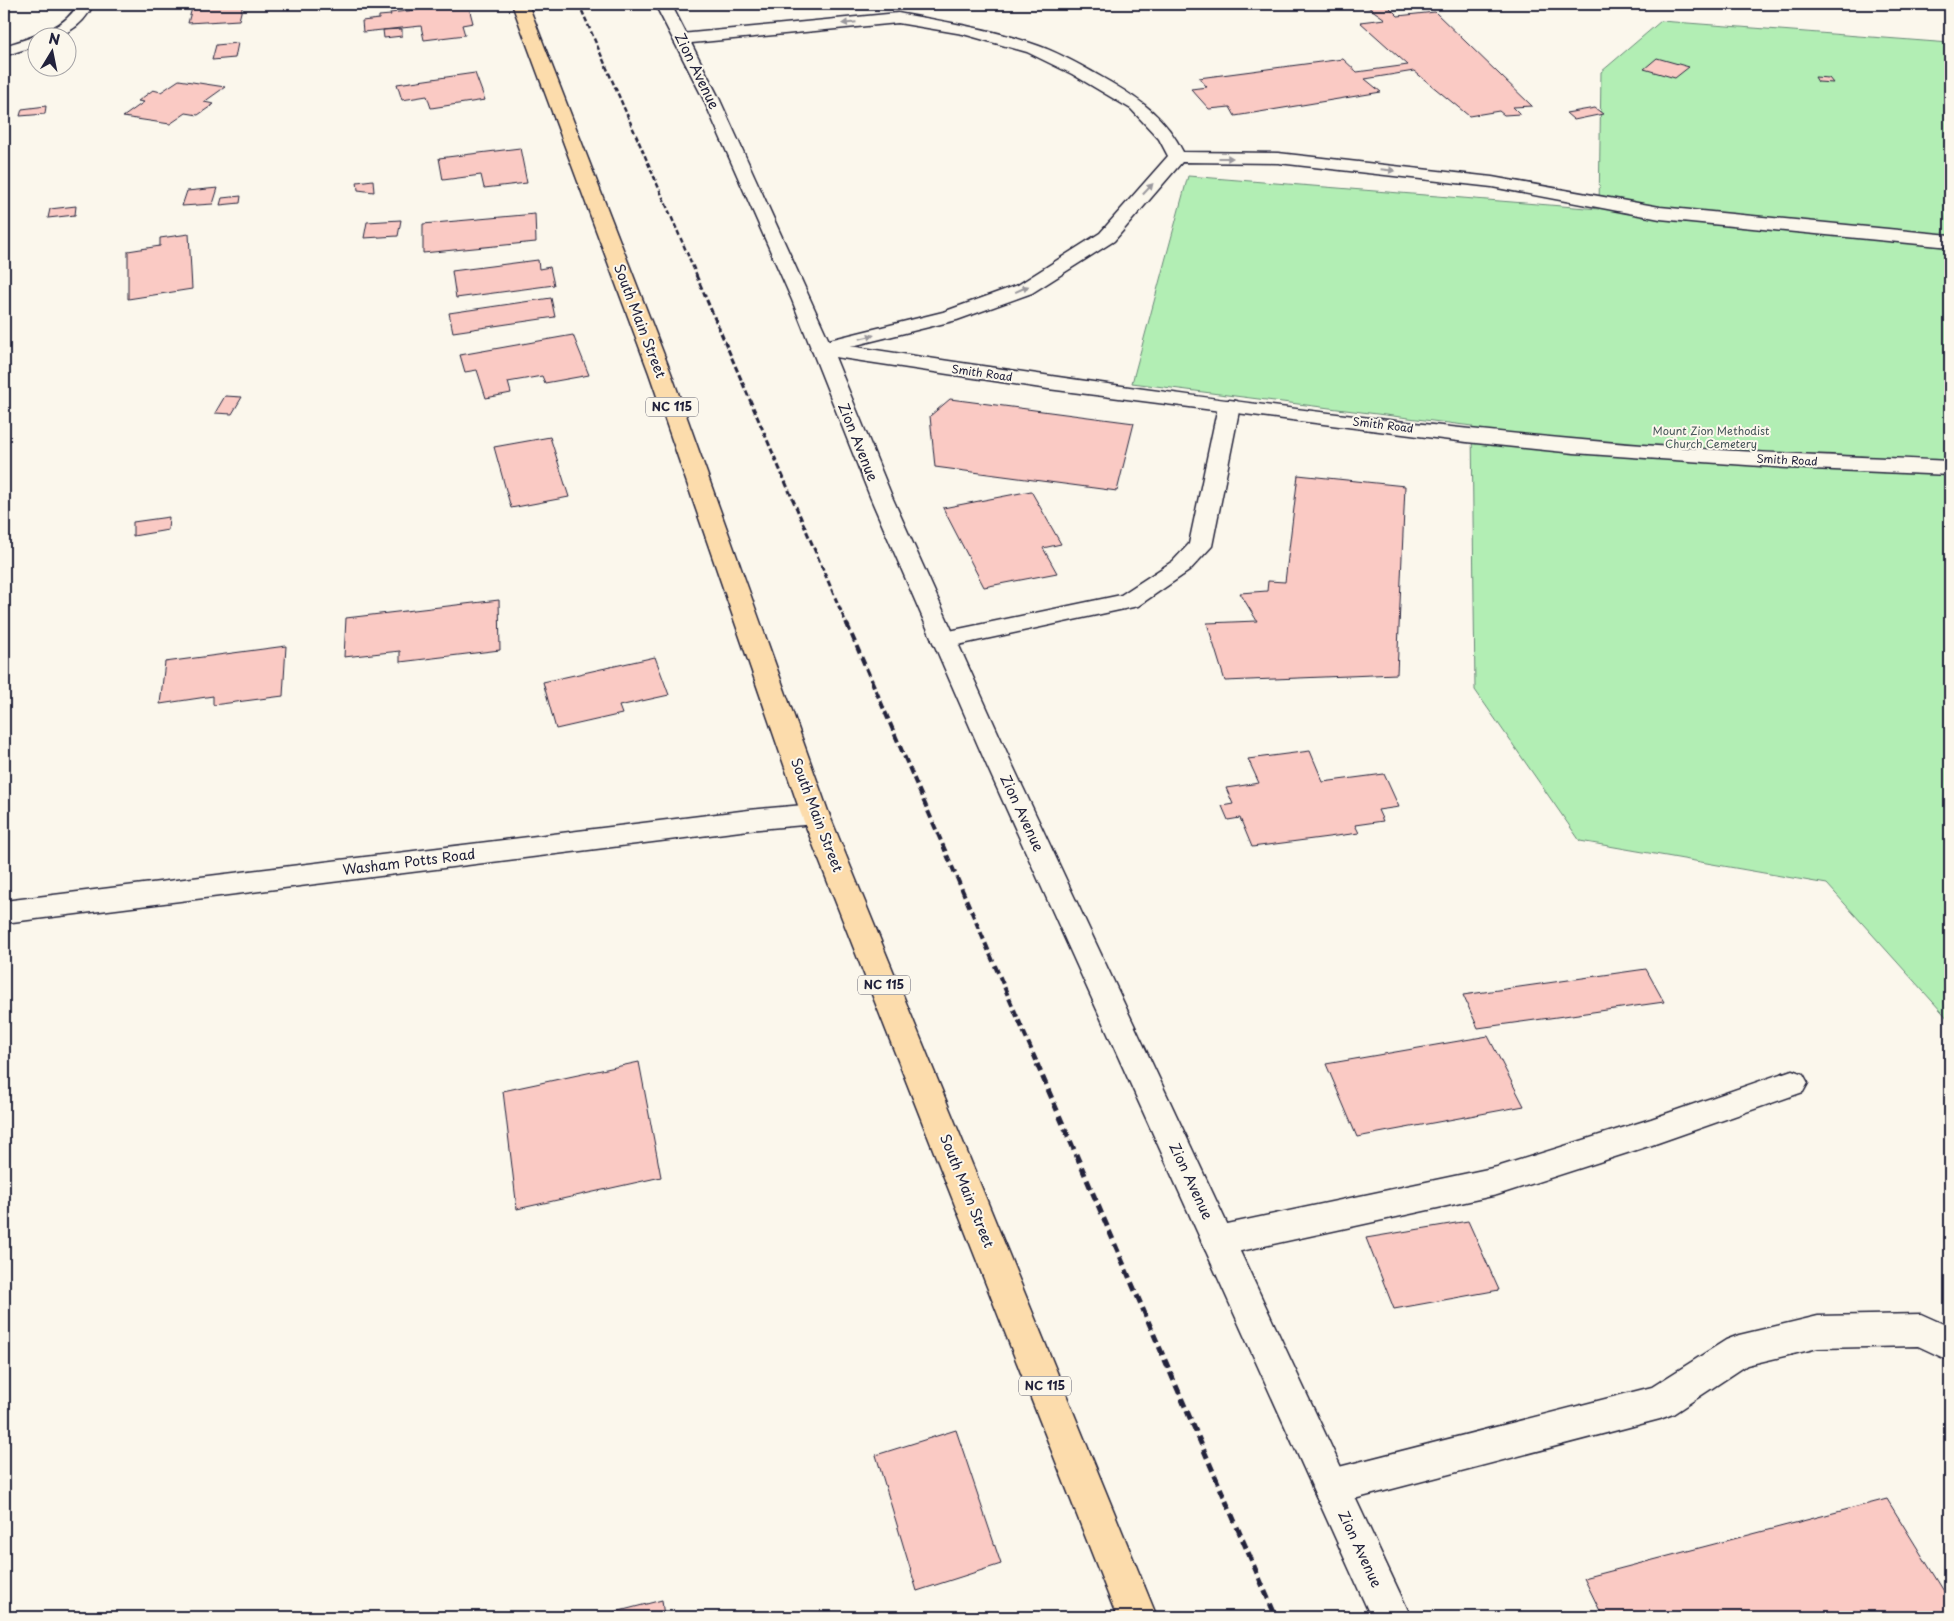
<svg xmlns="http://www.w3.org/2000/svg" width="1954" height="1621" viewBox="0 0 1954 1621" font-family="'Playpen Sans',sans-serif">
<rect width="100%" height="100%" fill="#fbf7ec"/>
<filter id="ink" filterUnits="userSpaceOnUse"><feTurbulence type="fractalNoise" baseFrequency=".02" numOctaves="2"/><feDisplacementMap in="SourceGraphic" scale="10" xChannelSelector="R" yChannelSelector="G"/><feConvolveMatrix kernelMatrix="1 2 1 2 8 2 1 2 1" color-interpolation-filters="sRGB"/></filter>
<g filter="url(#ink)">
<path fill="#b2eeb4" stroke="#6a8878" d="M 1661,21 L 1950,43 L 1950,1021 L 1827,884 L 1580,841 L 1475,690 L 1472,426 L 1132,383 L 1188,176 L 1599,209 L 1601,72 Z"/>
<path fill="#facac4" stroke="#22223b" d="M 193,4 L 243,4 L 239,20 L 188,23 Z
M 468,4 L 473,23 L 462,25 L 465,35 L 424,40 L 421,26 L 363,32 L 362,21 L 379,19 L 379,16 L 391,15 L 390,13 Z
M 1351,4 L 1386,4 L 1398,16 L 1435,12 L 1532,106 L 1513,107 L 1520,114 L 1504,115 L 1499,111 L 1469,116 L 1414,71 L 1365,79 L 1381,92 L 1235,116 L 1230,107 L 1209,109 L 1191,89 L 1207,87 L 1199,78 L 1343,59 L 1357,72 L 1408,65 L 1360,22 L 1385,19 L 1368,7 Z
M 402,29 L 402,36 L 384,38 L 383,30 Z
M 238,43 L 235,58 L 212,60 L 216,45 Z
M 1657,58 L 1689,67 L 1675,78 L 1644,69 Z
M 475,73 L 485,100 L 431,108 L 427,96 L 402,100 L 397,84 Z
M 1815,77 L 1829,78 L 1833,83 L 1818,82 Z
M 179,80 L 225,87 L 204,102 L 214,104 L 198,115 L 186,113 L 170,124 L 123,117 L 144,102 L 138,101 L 153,90 L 161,92 Z
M 46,106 L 45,114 L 20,116 L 22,109 Z
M 1595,108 L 1603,114 L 1574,120 L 1566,113 Z
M 520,148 L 527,183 L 484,188 L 481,175 L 443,180 L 439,158 Z
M 373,180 L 374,192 L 358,190 L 357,182 Z
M 218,188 L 213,204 L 182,206 L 187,191 Z
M 241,196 L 240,203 L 220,205 L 222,198 Z
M 76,206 L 75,215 L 48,218 L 50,209 Z
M 535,214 L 536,242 L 423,253 L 423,224 Z
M 401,220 L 398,236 L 364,238 L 367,222 Z
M 189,234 L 192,289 L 128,299 L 128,251 L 160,246 L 160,238 Z
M 538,260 L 539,269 L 550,267 L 554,285 L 456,298 L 452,271 Z
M 551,298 L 555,317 L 453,332 L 449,313 Z
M 573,335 L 589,375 L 545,383 L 542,376 L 508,382 L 511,393 L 486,398 L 477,370 L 465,372 L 460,355 Z
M 225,396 L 242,397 L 232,414 L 215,413 Z
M 950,399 L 1134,423 L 1117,491 L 935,467 L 930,416 Z
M 550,437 L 569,497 L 511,508 L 494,447 Z
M 1298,475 L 1405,486 L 1397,674 L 1225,681 L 1207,623 L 1257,621 L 1240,593 L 1267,591 L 1268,581 L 1285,582 Z
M 1031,491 L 1061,544 L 1043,548 L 1057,573 L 984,587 L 943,508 Z
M 169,517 L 168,530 L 133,536 L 133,522 Z
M 499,600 L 500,650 L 400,662 L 400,651 L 344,657 L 346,618 Z
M 286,646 L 283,696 L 213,705 L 213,696 L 160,704 L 165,662 Z
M 655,657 L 669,695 L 619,706 L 622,714 L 556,729 L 543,682 Z
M 1310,751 L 1323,782 L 1384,774 L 1399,807 L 1378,810 L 1383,821 L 1355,825 L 1359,833 L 1252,847 L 1240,818 L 1228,820 L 1222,806 L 1233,804 L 1226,788 L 1259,783 L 1248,759 Z
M 1646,969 L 1664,1002 L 1478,1028 L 1463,995 Z
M 1488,1036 L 1524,1106 L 1357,1137 L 1326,1064 Z
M 639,1062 L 661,1177 L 517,1209 L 503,1091 Z
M 1468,1221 L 1499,1290 L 1394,1309 L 1366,1238 Z
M 956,1430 L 1001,1564 L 917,1591 L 876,1455 Z
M 1887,1499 L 1950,1601 L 1950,1617 L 1603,1617 L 1584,1578 Z
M 662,1600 L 664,1617 L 600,1617 L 600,1616 Z"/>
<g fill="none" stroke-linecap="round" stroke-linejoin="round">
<g stroke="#22223b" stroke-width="3">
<path id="lane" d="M 898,13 C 945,22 994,29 1039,46 C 1064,55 1087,69 1110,82 C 1142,101 1166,118 1183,152 L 1278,153 L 1492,177 L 1660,207 L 1950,235 L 1950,247 L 1660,219 L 1492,187 L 1278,163 L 1182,162 L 1114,241 L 1032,293 L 957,320 L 820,354 L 813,352 L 810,348 L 813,344 L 943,312 L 1018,285 L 1100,233 L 1168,156 L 1159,139 L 1131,109 L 1072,74 L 1027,52 L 963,34 L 898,23 L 681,44 L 673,39 L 681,34 Z
M 1229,400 L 1237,401 L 1240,406 L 1212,546 L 1189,571 L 1138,606 L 944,648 L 935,646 L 932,640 L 935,634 L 1121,595 L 1173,561 L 1189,544 L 1218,406 L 1221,401 Z
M 1792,1070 L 1803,1074 L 1808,1083 L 1803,1092 L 1652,1145 L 1497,1195 L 1218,1256 L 1206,1251 L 1201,1241 L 1206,1231 L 1218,1226 L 1497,1167 L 1651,1119 Z
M 1921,1314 L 1950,1327 L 1950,1361 L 1918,1346 L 1818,1348 L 1747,1365 L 1673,1414 L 1660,1419 L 1331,1505 L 1318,1500 L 1312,1487 L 1318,1474 L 1331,1469 L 1652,1387 L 1726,1340 L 1739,1335 L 1818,1316 Z"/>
</g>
<g stroke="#22223b" stroke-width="3">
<path id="street" d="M 78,4 L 94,4 C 81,28 64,38 38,38 L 38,45 L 4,56 L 4,46 C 29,38 65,30 78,4 Z
M 655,4 L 671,4 L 719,98 L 830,343 C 1076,381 1323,416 1571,439 C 1697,451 1824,455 1950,461 L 1950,475 L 1788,468 L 1574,453 L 1466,442 L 1048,389 L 835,357 L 893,499 L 1013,766 L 1411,1617 L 1371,1617 L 987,766 L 871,499 L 792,300 L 703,98 Z"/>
</g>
<g stroke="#22223b" stroke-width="3">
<path id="secondary" d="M 815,804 L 825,807 L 829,814 L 825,821 L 815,824 L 749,830 L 4,923 L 4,901 L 749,810 Z"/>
</g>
<g stroke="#22223b" stroke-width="3">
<path id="primary" d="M 512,4 L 528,4 L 671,373 L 829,814 L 1157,1617 L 1117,1617 L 801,814 L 649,373 Z"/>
</g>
<use href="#lane" fill="#fbf7ec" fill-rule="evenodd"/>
<use href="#street" fill="#fbf7ec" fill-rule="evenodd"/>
<use href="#secondary" fill="#fbf7ec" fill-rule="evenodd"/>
<use href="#primary" fill="#fcdcac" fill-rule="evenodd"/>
<path stroke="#22223b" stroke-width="2.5" stroke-dasharray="5 2.5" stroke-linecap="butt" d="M 579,4 L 697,276"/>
<path stroke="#22223b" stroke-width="3" stroke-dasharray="6 3" stroke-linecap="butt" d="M 696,275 L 847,625"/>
<path stroke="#22223b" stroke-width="4" stroke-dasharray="8 4" stroke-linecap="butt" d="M 847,624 L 1038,1065"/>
<path stroke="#22223b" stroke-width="5" stroke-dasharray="9 5" stroke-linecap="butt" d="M 1037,1064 L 1276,1617"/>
</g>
<defs><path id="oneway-solid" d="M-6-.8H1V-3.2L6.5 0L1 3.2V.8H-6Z" transform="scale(1.25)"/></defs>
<g fill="#99979c">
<use href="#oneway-solid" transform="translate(849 23) rotate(174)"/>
<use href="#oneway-solid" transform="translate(1226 158)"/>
<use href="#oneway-solid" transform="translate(1388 170) rotate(6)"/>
<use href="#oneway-solid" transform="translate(1148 189) rotate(-47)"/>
<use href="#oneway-solid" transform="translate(1022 289) rotate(-24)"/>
<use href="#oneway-solid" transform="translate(867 337) rotate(-14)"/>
</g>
</g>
<g text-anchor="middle" stroke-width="4" stroke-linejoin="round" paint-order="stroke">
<g font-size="11" fill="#22223b" stroke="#fbf7ec">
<text transform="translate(982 373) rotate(8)" y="4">Smith Road</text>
<text transform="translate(1383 425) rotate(7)" y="4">Smith Road</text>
<text transform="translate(1787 460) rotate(3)" y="4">Smith Road</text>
</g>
<g font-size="11" fill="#465559" stroke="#fbf7ec">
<text x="1711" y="435">Mount Zion Methodist<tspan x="1711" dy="13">Church Cemetery</tspan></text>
</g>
<g fill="#fbf7ec" stroke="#636270" stroke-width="1">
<rect x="646" y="397.5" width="52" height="19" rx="4"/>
<rect x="858" y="975.5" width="52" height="19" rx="4"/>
<rect x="1019" y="1376.5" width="52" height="19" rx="4"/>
</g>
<g font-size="12" font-weight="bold" fill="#22223b">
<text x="672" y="411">NC 115</text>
<text x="884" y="989">NC 115</text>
<text x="1045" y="1390">NC 115</text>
</g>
<g font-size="14" fill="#22223b" stroke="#fbf7ec">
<text transform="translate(697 71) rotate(64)" y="5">Zion Avenue</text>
<text transform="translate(640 321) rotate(69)" y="5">South Main Street</text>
<text transform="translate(858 442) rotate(68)" y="5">Zion Avenue</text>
<text transform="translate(1022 813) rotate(65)" y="5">Zion Avenue</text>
<text transform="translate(817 815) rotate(69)" y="5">South Main Street</text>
<text transform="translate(409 862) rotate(-7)" y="5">Washam Potts Road</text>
<text transform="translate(1191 1181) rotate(65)" y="5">Zion Avenue</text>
<text transform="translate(967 1191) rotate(68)" y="5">South Main Street</text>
<text transform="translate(1360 1549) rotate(65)" y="5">Zion Avenue</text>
</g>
</g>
<rect width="1954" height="1621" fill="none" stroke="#fbf7ec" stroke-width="20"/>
<rect x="10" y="10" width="1934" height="1601" fill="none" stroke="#22223b" stroke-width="2" filter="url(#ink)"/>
<g transform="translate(52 52) rotate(10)"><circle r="24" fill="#fbf7ec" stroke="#a4a2a5"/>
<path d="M0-4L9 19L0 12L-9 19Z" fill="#22223b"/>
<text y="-8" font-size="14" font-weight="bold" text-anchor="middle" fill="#22223b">N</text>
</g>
</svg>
